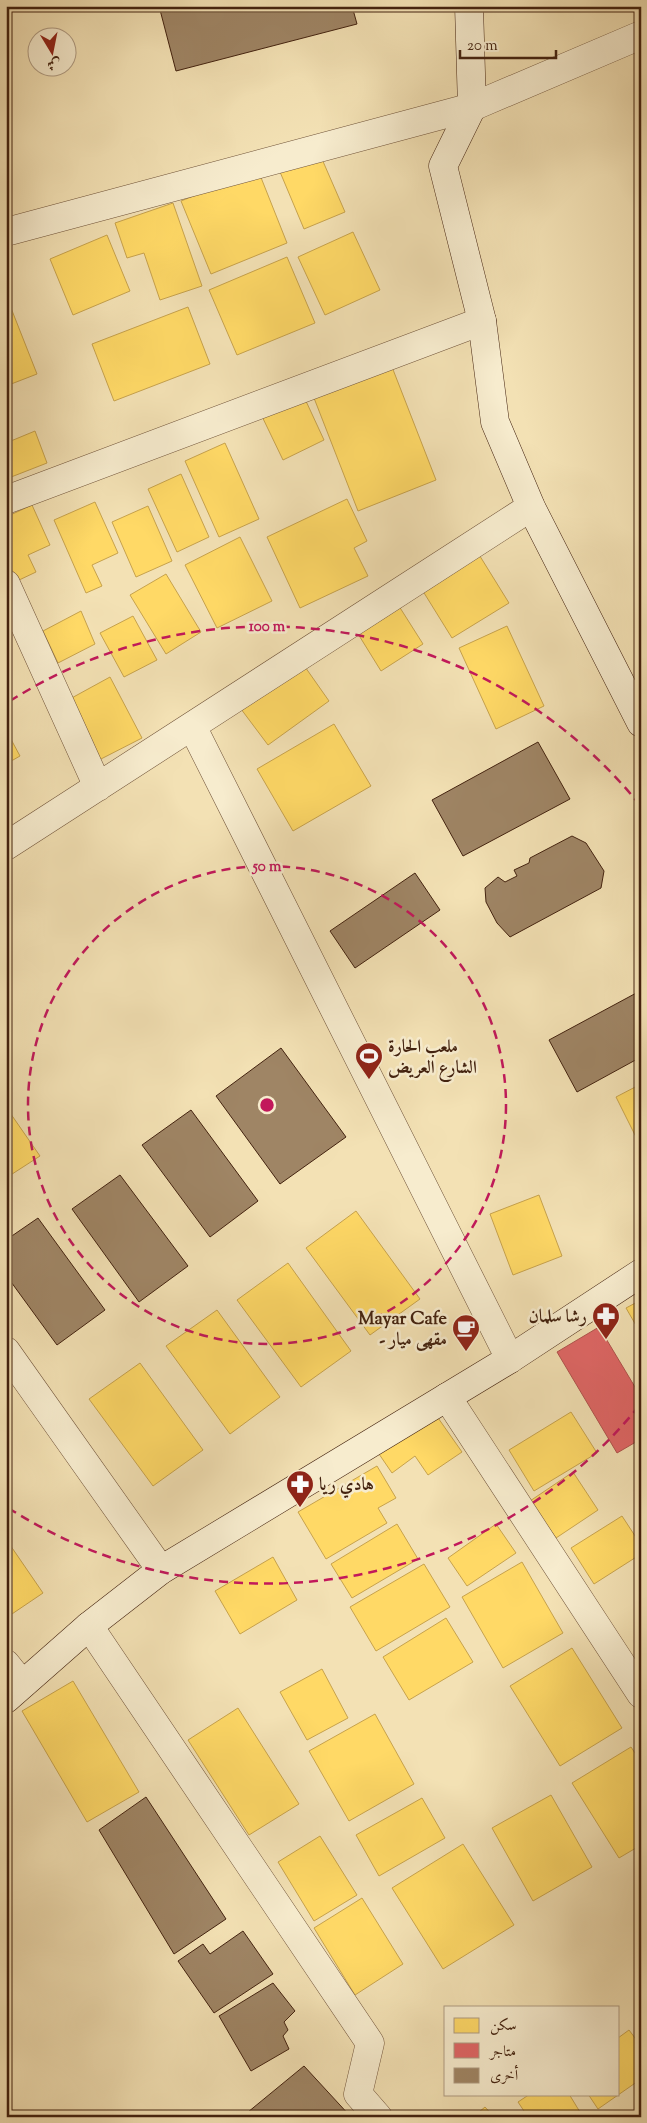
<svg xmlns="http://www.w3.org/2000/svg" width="647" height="2123" viewBox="0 0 647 2123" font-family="'Sorts Mill Goudy',Amiri,serif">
<rect width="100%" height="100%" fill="#f3e1b4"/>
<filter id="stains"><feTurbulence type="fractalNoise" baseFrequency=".004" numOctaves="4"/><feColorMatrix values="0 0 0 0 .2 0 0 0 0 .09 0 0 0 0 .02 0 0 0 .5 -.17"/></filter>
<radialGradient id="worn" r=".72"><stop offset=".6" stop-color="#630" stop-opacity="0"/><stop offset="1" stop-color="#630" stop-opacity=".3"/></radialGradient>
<path fill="#ffd966" stroke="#c7a24c" d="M 315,143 L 345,212 L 304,229 L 275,160 Z
M 258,170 L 287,243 L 211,274 L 181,201 Z
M 173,203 L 202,286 L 160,300 L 144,253 L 127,258 L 115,223 Z
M 353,232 L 380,290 L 325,315 L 298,257 Z
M 107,235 L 130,291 L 73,315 L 50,259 Z
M 287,257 L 315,323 L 237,355 L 209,290 Z
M 188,307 L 210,364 L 114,401 L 92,344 Z
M 11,308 L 37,374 L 6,386 L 6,310 Z
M 385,349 L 436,480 L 358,511 L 307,380 Z
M 299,386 L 324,440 L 283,460 L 257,406 Z
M 35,431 L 47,463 L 6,479 L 6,443 Z
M 225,443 L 259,519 L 219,537 L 185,461 Z
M 181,474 L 209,537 L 177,552 L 148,489 Z
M 347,499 L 367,541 L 354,548 L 368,576 L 300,608 L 267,537 Z
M 95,502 L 118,553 L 92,565 L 102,586 L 86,593 L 54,520 Z
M 32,505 L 50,545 L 28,555 L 36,572 L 17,581 L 6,558 L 6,517 Z
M 148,506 L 172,561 L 136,577 L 112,522 Z
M 240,537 L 272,601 L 217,628 L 185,565 Z
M 478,553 L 509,603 L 452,638 L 421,588 Z
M 166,574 L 201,632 L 166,654 L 130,595 Z
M 397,603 L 423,644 L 381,671 L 355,629 Z
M 81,611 L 95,644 L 58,663 L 43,631 Z
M 133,616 L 157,660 L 124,677 L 100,633 Z
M 507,626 L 544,706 L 496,729 L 459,648 Z
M 303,664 L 329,701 L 268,745 L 241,709 Z
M 110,677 L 142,738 L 99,760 L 68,700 Z
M 334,724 L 371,786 L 293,831 L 257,769 Z
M 6,730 L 20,756 L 6,764 Z
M 641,1084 L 641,1147 L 616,1097 Z
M 6,1107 L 40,1156 L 6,1178 Z
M 539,1195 L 562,1256 L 513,1275 L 490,1214 Z
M 356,1211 L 420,1299 L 370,1335 L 306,1248 Z
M 288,1263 L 351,1351 L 301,1387 L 237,1300 Z
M 641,1300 L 641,1334 L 626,1308 Z
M 217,1310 L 280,1397 L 230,1434 L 166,1346 Z
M 140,1363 L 203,1450 L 153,1486 L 89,1399 Z
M 571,1412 L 597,1453 L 534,1491 L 509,1450 Z
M 436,1415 L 462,1452 L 428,1475 L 415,1456 L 392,1473 L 379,1454 Z
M 377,1466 L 396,1498 L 378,1508 L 387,1523 L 326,1559 L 298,1512 Z
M 573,1472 L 598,1510 L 556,1538 L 530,1501 Z
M 622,1516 L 641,1545 L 641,1554 L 594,1584 L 571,1548 Z
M 397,1524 L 418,1559 L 352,1598 L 331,1564 Z
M 496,1524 L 516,1553 L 467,1586 L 448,1558 Z
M 6,1539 L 43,1593 L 6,1618 Z
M 273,1557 L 297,1600 L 240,1634 L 215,1591 Z
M 522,1562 L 563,1633 L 503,1668 L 462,1597 Z
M 424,1564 L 450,1607 L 376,1651 L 350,1607 Z
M 446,1618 L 473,1662 L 409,1700 L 383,1657 Z
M 572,1648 L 622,1728 L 560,1766 L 510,1686 Z
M 322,1669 L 348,1718 L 307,1740 L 280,1692 Z
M 73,1681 L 139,1792 L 87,1822 L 22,1711 Z
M 238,1708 L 299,1804 L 249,1835 L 188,1740 Z
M 375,1714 L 414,1784 L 349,1821 L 309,1751 Z
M 631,1747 L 641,1762 L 641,1845 L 619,1858 L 572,1783 Z
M 551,1795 L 592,1867 L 533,1901 L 492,1828 Z
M 422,1798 L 445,1838 L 379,1876 L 356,1835 Z
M 320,1836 L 357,1895 L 314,1921 L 278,1862 Z
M 463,1844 L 514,1925 L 443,1969 L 392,1888 Z
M 362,1898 L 403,1964 L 355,1995 L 314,1928 Z
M 629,2030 L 641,2046 L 641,2079 L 598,2109 L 588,2094 L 618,2094 L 618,2038 Z
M 530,2094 L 569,2094 L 583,2117 L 528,2117 L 518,2102 Z
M 485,2107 L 494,2117 L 473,2117 Z"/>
<path fill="#e06666" stroke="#b1524c" d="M 599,1327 L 641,1397 L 641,1439 L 617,1453 L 557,1352 Z"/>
<path fill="#9f8565" stroke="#43220f" d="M 159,6 L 352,6 L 357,24 L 176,71 Z
M 538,742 L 570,799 L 463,856 L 432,800 Z
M 572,836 L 586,843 L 604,871 L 601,888 L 510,937 L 497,923 L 486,902 L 485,888 L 498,877 L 505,882 L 517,876 L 514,870 L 529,863 L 530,858 Z
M 415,873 L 440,910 L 355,968 L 330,931 Z
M 640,991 L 641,1057 L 577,1092 L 549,1040 Z
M 281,1048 L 346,1137 L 280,1184 L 216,1096 Z
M 191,1110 L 258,1201 L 210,1237 L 142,1145 Z
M 120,1175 L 188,1266 L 139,1302 L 72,1209 Z
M 38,1218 L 105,1310 L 57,1345 L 6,1275 L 6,1240 Z
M 146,1797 L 226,1919 L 174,1954 L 99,1830 Z
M 243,1931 L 273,1974 L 214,2013 L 178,1961 L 203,1944 L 210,1954 Z
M 273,1983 L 295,2011 L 284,2022 L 288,2030 L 283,2036 L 289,2049 L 251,2071 L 219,2016 Z
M 304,2066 L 351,2117 L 242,2117 Z"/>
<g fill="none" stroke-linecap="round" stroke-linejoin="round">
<g stroke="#6f5238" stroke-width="29">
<path id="street" d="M 6,232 L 472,107 L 641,35
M 6,500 L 482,321
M 6,584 L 98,787
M 192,726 L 510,1359
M 6,846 L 531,507
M 6,1351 L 161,1570
M 447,1397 L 641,1694
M 89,1626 L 370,2043 L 358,2094 L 378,2117
M 6,1664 L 22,1684"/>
</g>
<g stroke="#43220f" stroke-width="29">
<path id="secondary" d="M 469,6 L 472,107 L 443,166 L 482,321 L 495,422 L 531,507 L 641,723
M 6,1699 L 89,1626 L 161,1570 L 510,1359 L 641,1273"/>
</g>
<use href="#street" stroke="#f7ecce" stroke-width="28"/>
<use href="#secondary" stroke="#f7ecce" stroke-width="28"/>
</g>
<g fill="none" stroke="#c2185b" stroke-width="2.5" stroke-dasharray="9 6">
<circle cx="267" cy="1105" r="239"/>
<path d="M639 1406A479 479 0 0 1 10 1509M10 701A479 479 0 0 1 639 804"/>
</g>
<defs>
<g id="stadium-pin" transform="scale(1.4375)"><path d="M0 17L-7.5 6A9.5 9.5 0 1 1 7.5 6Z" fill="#8f2418" stroke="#f7ecce"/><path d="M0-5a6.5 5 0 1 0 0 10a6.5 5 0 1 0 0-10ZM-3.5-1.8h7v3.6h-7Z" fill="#fff"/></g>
<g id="pharmacy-pin" transform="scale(1.4375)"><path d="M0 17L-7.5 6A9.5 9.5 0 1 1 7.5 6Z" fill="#8f2418" stroke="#f7ecce"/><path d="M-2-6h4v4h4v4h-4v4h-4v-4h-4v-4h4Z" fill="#fff"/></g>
<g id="cafe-pin" transform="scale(1.4375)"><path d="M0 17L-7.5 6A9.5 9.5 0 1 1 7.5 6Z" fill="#8f2418" stroke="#f7ecce"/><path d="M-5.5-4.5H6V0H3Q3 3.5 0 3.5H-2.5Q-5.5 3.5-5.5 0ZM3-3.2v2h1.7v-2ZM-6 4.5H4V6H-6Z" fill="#fff"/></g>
</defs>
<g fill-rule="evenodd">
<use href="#stadium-pin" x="369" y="1056"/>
<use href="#pharmacy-pin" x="606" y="1316"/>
<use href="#cafe-pin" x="466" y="1328"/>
<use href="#pharmacy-pin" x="300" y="1484"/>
</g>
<g text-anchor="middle" stroke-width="5" stroke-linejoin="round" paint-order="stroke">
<g font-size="18" font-weight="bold" fill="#43220f" stroke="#f7ecce" text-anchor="start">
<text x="388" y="1052">ملعب الحارة<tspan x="388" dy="21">الشارع العريض</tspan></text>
<text x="587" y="1322" text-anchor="end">رشا سلمان</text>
<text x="447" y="1324" text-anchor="end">Mayar Cafe<tspan x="447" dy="21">- مقهى ميار</tspan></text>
<text x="319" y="1490">هادي ريا</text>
</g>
</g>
<circle cx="267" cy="1105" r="8" fill="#c2185b" stroke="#f7ecce" stroke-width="2.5"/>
<g font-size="15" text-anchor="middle" font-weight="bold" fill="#c2185b" stroke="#f7ecce" stroke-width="5" stroke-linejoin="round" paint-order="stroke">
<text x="267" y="631">100 m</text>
<text x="267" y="871">50 m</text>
</g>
<rect width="647" height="2123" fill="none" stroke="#f3e1b4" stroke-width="25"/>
<rect x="8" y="8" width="632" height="2108" fill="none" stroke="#43220f" stroke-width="2.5"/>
<rect x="12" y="12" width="622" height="2098" fill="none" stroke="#43220f"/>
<rect x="444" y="2006" width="175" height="90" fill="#f7ecce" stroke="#af9b82"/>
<rect x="454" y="2018" width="25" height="15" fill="#ffd966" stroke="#af9b82"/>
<text x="490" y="2030" font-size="15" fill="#43220f">سكن</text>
<rect x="454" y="2043" width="25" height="15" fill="#e06666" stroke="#af9b82"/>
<text x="490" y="2056" font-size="15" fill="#43220f">متاجر</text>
<rect x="454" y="2068" width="25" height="15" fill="#9f8565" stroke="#af9b82"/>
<text x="490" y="2080" font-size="15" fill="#43220f">أخرى</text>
<g transform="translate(52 52) rotate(170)"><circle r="24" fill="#f7ecce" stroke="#af9b82"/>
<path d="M0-4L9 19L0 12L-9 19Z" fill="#8f2418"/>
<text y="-8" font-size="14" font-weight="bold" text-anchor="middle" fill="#43220f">ش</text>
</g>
<path d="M460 50v8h96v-8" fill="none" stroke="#43220f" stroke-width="2.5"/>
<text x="467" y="50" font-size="15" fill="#43220f" stroke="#f7ecce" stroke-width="4" paint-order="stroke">20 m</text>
<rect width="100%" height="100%" filter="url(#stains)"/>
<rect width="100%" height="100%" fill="url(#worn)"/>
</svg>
